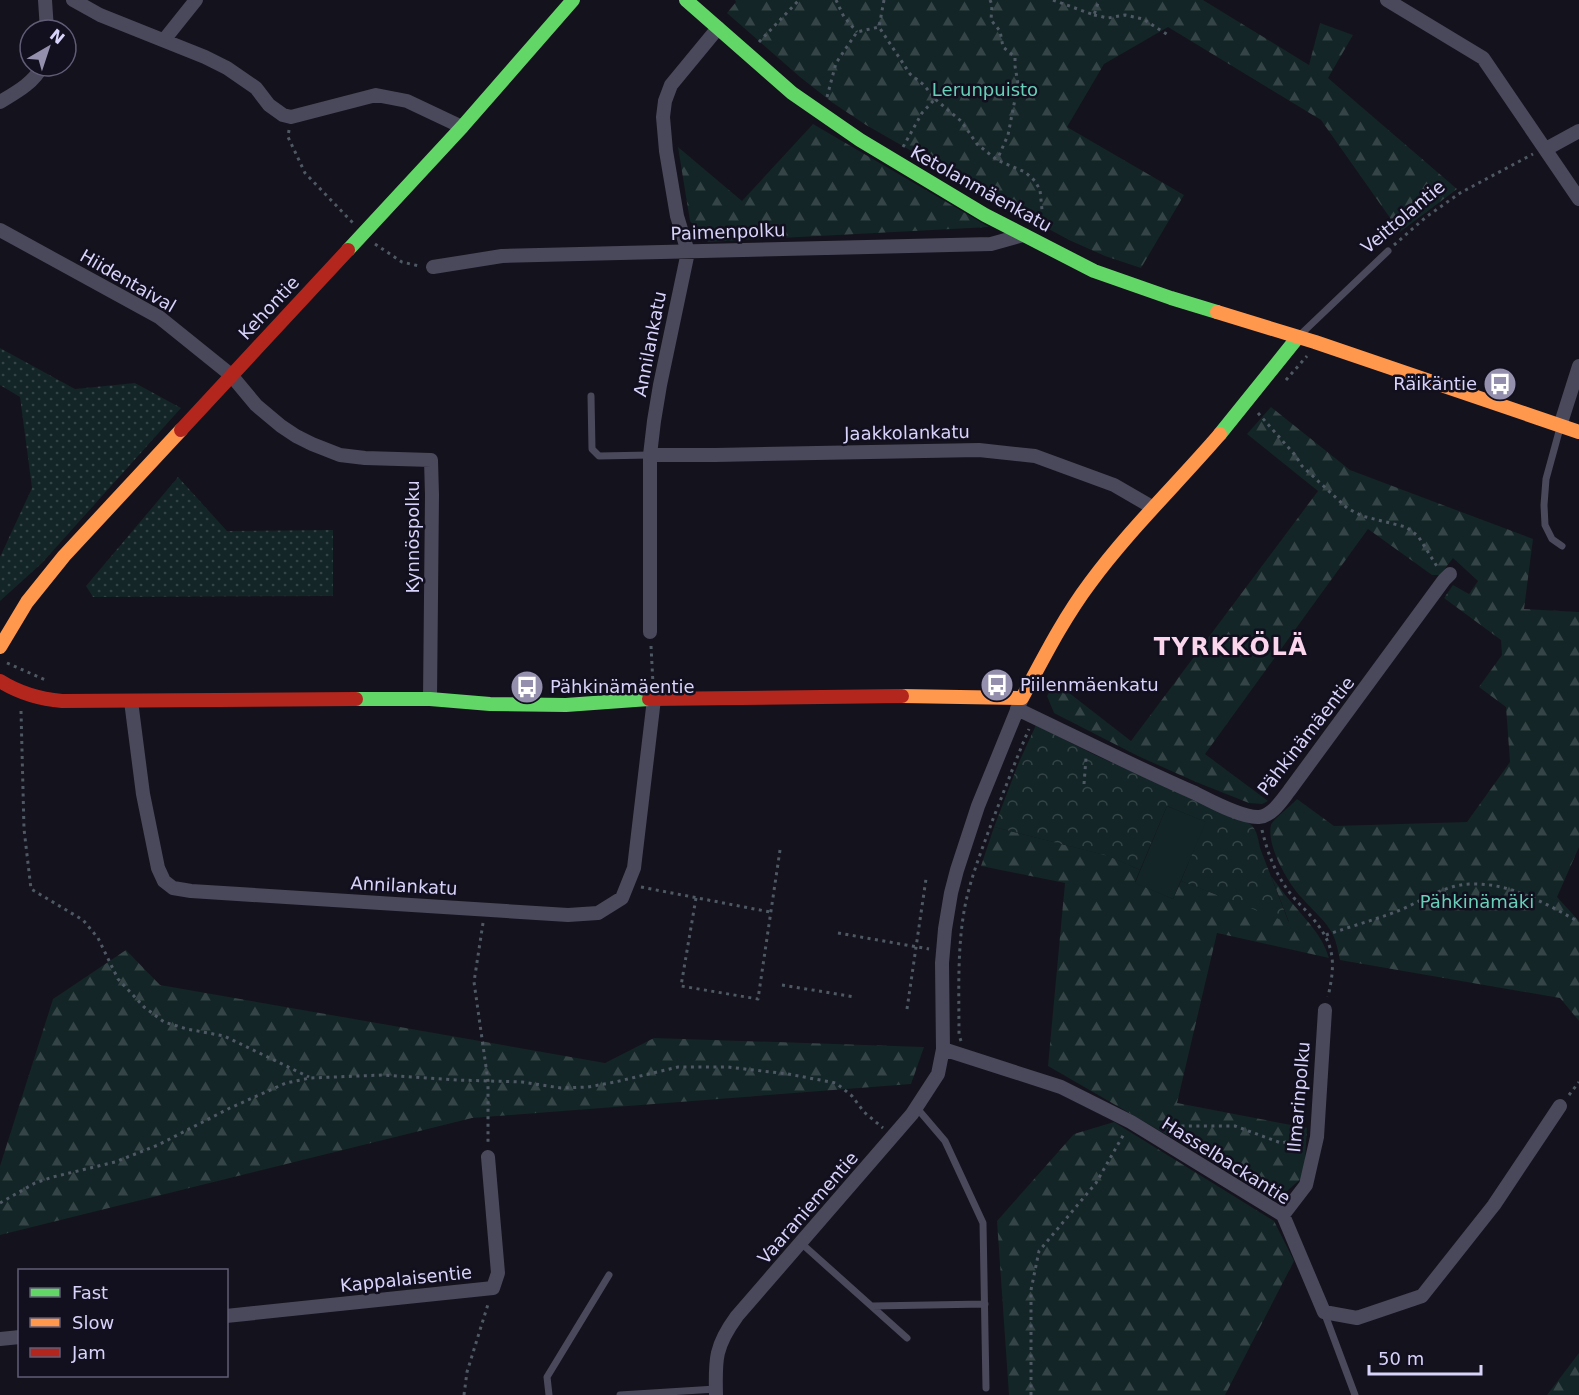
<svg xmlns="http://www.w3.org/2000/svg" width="1579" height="1395" viewBox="0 0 1579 1395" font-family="'DejaVu Sans',sans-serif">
<defs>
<pattern id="grass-dots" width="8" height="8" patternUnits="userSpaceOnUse" patternTransform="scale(1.5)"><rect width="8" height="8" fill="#132526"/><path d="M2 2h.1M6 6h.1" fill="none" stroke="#354446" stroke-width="1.8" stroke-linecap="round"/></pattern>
<pattern id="forest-firs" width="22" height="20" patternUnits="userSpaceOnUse" patternTransform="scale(1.5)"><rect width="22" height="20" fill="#132526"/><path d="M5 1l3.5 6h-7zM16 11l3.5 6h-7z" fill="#354446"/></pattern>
<pattern id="park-crowns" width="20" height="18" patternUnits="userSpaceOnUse" patternTransform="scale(1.5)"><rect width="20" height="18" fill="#132526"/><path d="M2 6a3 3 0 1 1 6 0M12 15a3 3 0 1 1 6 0" fill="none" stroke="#354446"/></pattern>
</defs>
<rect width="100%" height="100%" fill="#14121c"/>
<path fill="url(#grass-dots)" d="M 0,348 L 75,389 L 135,383 L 181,408 L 42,563 L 0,601 L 0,557 L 32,488 L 20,397 L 0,385 Z
M 178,477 L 227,531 L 333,530 L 333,596 L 93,597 L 86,586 Z"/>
<path fill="url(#forest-firs)" d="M 735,0 L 1203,0 L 1309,65 L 1320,23 L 1353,35 L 1328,78 L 1457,189 L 1400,232 L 1321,120 L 1168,27 L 1104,64 L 1067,127 L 1184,195 L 1141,268 L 1105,256 L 1069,240 L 1032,220 L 866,125 L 833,103 L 800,77 L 727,13 L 736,2 Z
M 813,124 L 989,227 L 708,242 L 690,221 L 678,147 L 742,201 Z
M 1271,407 L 1350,470 L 1533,539 L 1524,609 L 1579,612 L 1579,847 L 1557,897 L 1579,921 L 1579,1021 L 1560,998 L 1340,960 C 1338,952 1337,944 1334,937 C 1327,921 1312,910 1301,897 C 1288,883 1266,845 1271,825 C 1272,820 1292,805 1297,799 L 1334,826 L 1467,822 L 1510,762 L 1506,707 L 1479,687 L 1502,655 L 1501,640 L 1444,598 L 1453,585 L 1469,594 L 1478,581 L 1453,558 L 1440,575 L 1432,575 L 1368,529 L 1205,754 L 1268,801 L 1262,804 L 1249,803 L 1196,782 L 1138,756 L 1054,713 L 1047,696 L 1055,682 L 1131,741 L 1318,491 L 1247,434 Z
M 994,827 L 1109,856 L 1140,870 L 1135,882 L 1173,899 L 1181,881 L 1289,922 L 1271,876 C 1278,885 1284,894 1292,903 C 1307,921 1322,935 1329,958 L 1217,933 L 1177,1103 L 1307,1128 L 1304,1176 L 1278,1199 L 1048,1066 L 1065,883 L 981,866 Z
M 126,950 L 160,985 L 605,1063 L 654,1038 L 924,1047 L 911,1084 L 472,1118 L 0,1235 L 0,1166 L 53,999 Z
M 1114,1122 L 1274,1221 L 1294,1261 L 1225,1395 L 1009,1395 L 997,1221 L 1074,1134 Z
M 1579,1353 L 1579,1395 L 1547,1395 Z"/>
<path fill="url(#park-crowns)" d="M 1036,725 L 1095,755 L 1228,815 C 1251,822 1256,823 1260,848 L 1289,923 L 1181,881 L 1205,822 L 1167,806 L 1140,870 L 1108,856 L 994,827 L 1019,762 Z"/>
<path fill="#132526" d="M 1167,806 L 1206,822 L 1173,899 L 1135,883 Z"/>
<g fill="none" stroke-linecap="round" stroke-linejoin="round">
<path stroke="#4e5964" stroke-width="3" stroke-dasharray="3 4.5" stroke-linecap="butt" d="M 836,0 L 844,17 L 857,32
M 884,0 L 879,27 L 910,74 L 924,85 L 935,99 L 961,121 L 977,144 L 997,160 L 1025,172 L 1035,181 L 1040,190 L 1042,210 L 1037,223
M 990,0 L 992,5 L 991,20 L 1000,31 L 1003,47 L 1015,57 L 1015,66 L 1018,84 L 1008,135 L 997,160
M 1053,0 L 1094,15 L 1099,0
M 1094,15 L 1108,18 L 1125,15 L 1143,19 L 1168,35
M 759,42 L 799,0
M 827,97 L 836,63 L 857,32 L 879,27
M 289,130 L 288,137 L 305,173 L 353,223
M 903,147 L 922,113 L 935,99
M 375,244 L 402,262 L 419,266
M 1394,245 L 1426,217 L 1460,193 L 1533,154
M 1286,380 L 1307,356
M 1258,413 L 1295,455 L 1302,466 L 1347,508 L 1362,516 L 1406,527 L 1418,536 L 1438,568
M 651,646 L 653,684
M 7,663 L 48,681
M 21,711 L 24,829 L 31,889 L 83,920 L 98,938 L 118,979 L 144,1007 L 164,1022 L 187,1029 L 224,1036 L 309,1077
M 1084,784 L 1086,758
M 1262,830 C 1268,855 1277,878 1294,898 C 1299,904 1305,909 1310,915 C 1335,944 1336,961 1328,997
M 641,887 L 770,912
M 696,898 L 681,986 L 758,999 L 780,850
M 483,923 L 474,982 L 488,1081 L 488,1145
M 838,933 L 929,949
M 1326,935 C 1346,928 1367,922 1387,915 C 1416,906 1441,884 1473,884 C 1510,883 1547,904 1579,922
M 782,985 L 855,997
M 907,1009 L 926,879
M 961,1041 L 959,1035 C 959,992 957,948 965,906 C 971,876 983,847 993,819 C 1005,789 1016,759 1029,729
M 1569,1095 L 1579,1082
M 1167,1128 L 1170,1126 L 1235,1126 L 1281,1143 L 1304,1139
M 0,1203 L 35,1183 L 53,1177 L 115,1162 L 158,1145 L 230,1108 L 286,1083 L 310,1078 L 383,1075 L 457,1080 L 522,1082 L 561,1088 L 588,1087 L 615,1082 L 678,1067 L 728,1067 L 788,1074 L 836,1083 L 852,1096 L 864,1112 L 883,1128
M 464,1395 L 467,1372 L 489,1301
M 1031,1395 L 1031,1290 L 1039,1251 L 1096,1183 L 1125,1132"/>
<path stroke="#4a485b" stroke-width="7" d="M 1300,335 L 1388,251
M 591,396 L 592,449 L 599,456 L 650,455
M 1560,428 L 1546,479 L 1544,505 L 1545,525 L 1552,539 L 1562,546
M 916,1107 L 945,1141 L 983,1223 L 986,1388
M 801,1243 L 907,1338
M 872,1306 L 985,1304
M 1324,1312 L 1355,1395
M 549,1395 L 547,1377 L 609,1275
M 620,1395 L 716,1389"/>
<path stroke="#4a485b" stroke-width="14" d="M 45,0 L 47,30
M 73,0 L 100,15 L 205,57 L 227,68 L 256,88 L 269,105 L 283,115 L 291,117 L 376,95 L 407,101 L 462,127
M 1387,0 L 1483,58 L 1579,199
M 164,40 L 196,0
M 0,102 C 15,93 34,83 42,66
M 1546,149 L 1579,131
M 0,230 L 159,317 L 231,375 L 256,405 L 281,426 L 296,436 L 312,444 L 340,455 L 365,458 L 431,460 L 432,495 L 430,699
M 433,267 L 502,256 L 991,244 L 1023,235
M 1560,426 L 1579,366
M 650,455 L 715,455 L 979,450 L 1035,456 L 1114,485 L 1152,507
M 650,632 L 650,455 L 654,421 L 660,385 L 688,252 L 677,216 L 666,151 L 663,117 L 665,101 L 671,85 L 718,28
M 131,701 L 143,794 L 158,868 L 164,881 L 173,888 L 191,891 L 568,915 L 598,913 L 622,898 L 634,868 L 654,699
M 1017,709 C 1076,737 1135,767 1195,793 C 1211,801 1242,818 1259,817 C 1272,816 1282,800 1289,791 L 1444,580 L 1450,574
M 943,1049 L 1061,1087 L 1131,1122 L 1283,1215 L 1324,1312 L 1357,1318 L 1422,1296 L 1494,1205 L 1560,1106
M 1283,1215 L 1306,1185 L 1317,1137 L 1325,1010
M 226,1316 L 493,1288 L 498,1273 L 488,1157
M 0,1339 L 20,1337
M 716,1395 C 715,1359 715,1346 737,1316 L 912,1114 L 938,1074 L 943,1049 L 942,963 L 945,929 L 951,893 L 957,870 L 978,806 L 1022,698"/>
<path stroke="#63d668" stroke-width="14" d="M 686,0 L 792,93 L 860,140 L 985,215 L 1094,271 L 1171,298 L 1217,312
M 348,250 L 462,127 L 573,0
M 1220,434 L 1298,337
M 356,699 L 430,699 L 490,704 L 566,705 L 649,699"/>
<path stroke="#ff974d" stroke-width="14" d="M 1217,312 L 1315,342 L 1579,432
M 0,647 L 27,602 L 64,556 L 181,430
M 902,696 L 1022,698 C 1043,659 1063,619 1090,583 C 1129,530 1177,484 1220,434"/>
<path stroke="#b3261e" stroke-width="14" d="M 181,430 L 348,250
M 0,681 C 19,693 39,699 62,701 L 356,699
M 649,699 L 902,696"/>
</g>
<defs>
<g id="bus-disc" transform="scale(1.725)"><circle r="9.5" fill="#938fac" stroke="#120f1f"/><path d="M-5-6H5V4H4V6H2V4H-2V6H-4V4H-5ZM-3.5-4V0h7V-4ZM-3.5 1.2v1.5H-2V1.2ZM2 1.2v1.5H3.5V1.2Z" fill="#fff"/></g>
</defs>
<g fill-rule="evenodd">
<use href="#bus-disc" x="1500" y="384"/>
<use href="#bus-disc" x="997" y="685"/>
<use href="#bus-disc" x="527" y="687"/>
</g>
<g text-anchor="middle" stroke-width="5" stroke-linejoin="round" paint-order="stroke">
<g font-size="18" fill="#68d0b9" stroke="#120f1f">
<text x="985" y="96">Lerunpuisto</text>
<text x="1477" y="908">Pähkinämäki</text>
</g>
<g font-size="18" fill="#d8d3fa" stroke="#120f1f">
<text transform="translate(981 189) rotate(29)" y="6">Ketolanmäenkatu</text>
<text transform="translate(1403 217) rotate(-40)" y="6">Veittolantie</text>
<text transform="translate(728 232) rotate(-2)" y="6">Paimenpolku</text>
<text transform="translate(128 281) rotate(30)" y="6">Hiidentaival</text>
<text transform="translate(269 308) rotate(-47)" y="6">Kehontie</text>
<text transform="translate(650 344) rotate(-79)" y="6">Annilankatu</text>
<text transform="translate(907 433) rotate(-1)" y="6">Jaakkolankatu</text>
<text transform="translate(413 537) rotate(-90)" y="6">Kynnöspolku</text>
<text transform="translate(1306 736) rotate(-52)" y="6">Pähkinämäentie</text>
<text transform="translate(404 886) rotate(3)" y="6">Annilankatu</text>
<text transform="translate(1299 1097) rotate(-85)" y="6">Ilmarinpolku</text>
<text transform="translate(1226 1161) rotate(32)" y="6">Hasselbackantie</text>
<text transform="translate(808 1208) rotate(-49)" y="6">Vaaraniementie</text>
<text transform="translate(406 1279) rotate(-6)" y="6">Kappalaisentie</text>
</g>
<g font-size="18" fill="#d8d3fa" stroke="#120f1f" text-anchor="start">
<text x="1477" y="390" text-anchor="end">Räikäntie</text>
<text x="1020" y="691">Piilenmäenkatu</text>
<text x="550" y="693">Pähkinämäentie</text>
</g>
<g font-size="24" font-weight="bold" letter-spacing="1.5" fill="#fad5eb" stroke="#120f1f">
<text x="1231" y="655">TYRKKÖLÄ</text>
</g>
</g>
<rect x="18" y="1269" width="210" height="108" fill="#120f1f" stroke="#615d77" stroke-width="1.5"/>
<rect x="30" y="1288" width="30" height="9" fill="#63d668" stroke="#615d77" stroke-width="1.5"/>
<text x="72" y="1299" font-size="18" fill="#d8d3fa">Fast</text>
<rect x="30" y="1318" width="30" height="9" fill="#ff974d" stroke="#615d77" stroke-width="1.5"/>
<text x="72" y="1329" font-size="18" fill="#d8d3fa">Slow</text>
<rect x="30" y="1348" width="30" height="9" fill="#b3261e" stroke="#615d77" stroke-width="1.5"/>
<text x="72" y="1359" font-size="18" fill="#d8d3fa">Jam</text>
<g transform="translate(48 48) rotate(39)"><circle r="28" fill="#120f1f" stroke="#615d77" stroke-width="1.5"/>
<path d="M0-4.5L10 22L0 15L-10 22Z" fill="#938fac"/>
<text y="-9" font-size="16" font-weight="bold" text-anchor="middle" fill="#d8d3fa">N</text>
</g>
<path d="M1369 1365v9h112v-9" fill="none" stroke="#d8d3fa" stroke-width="3"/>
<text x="1378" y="1365" font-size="18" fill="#d8d3fa" stroke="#120f1f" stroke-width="4.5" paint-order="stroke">50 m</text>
</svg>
